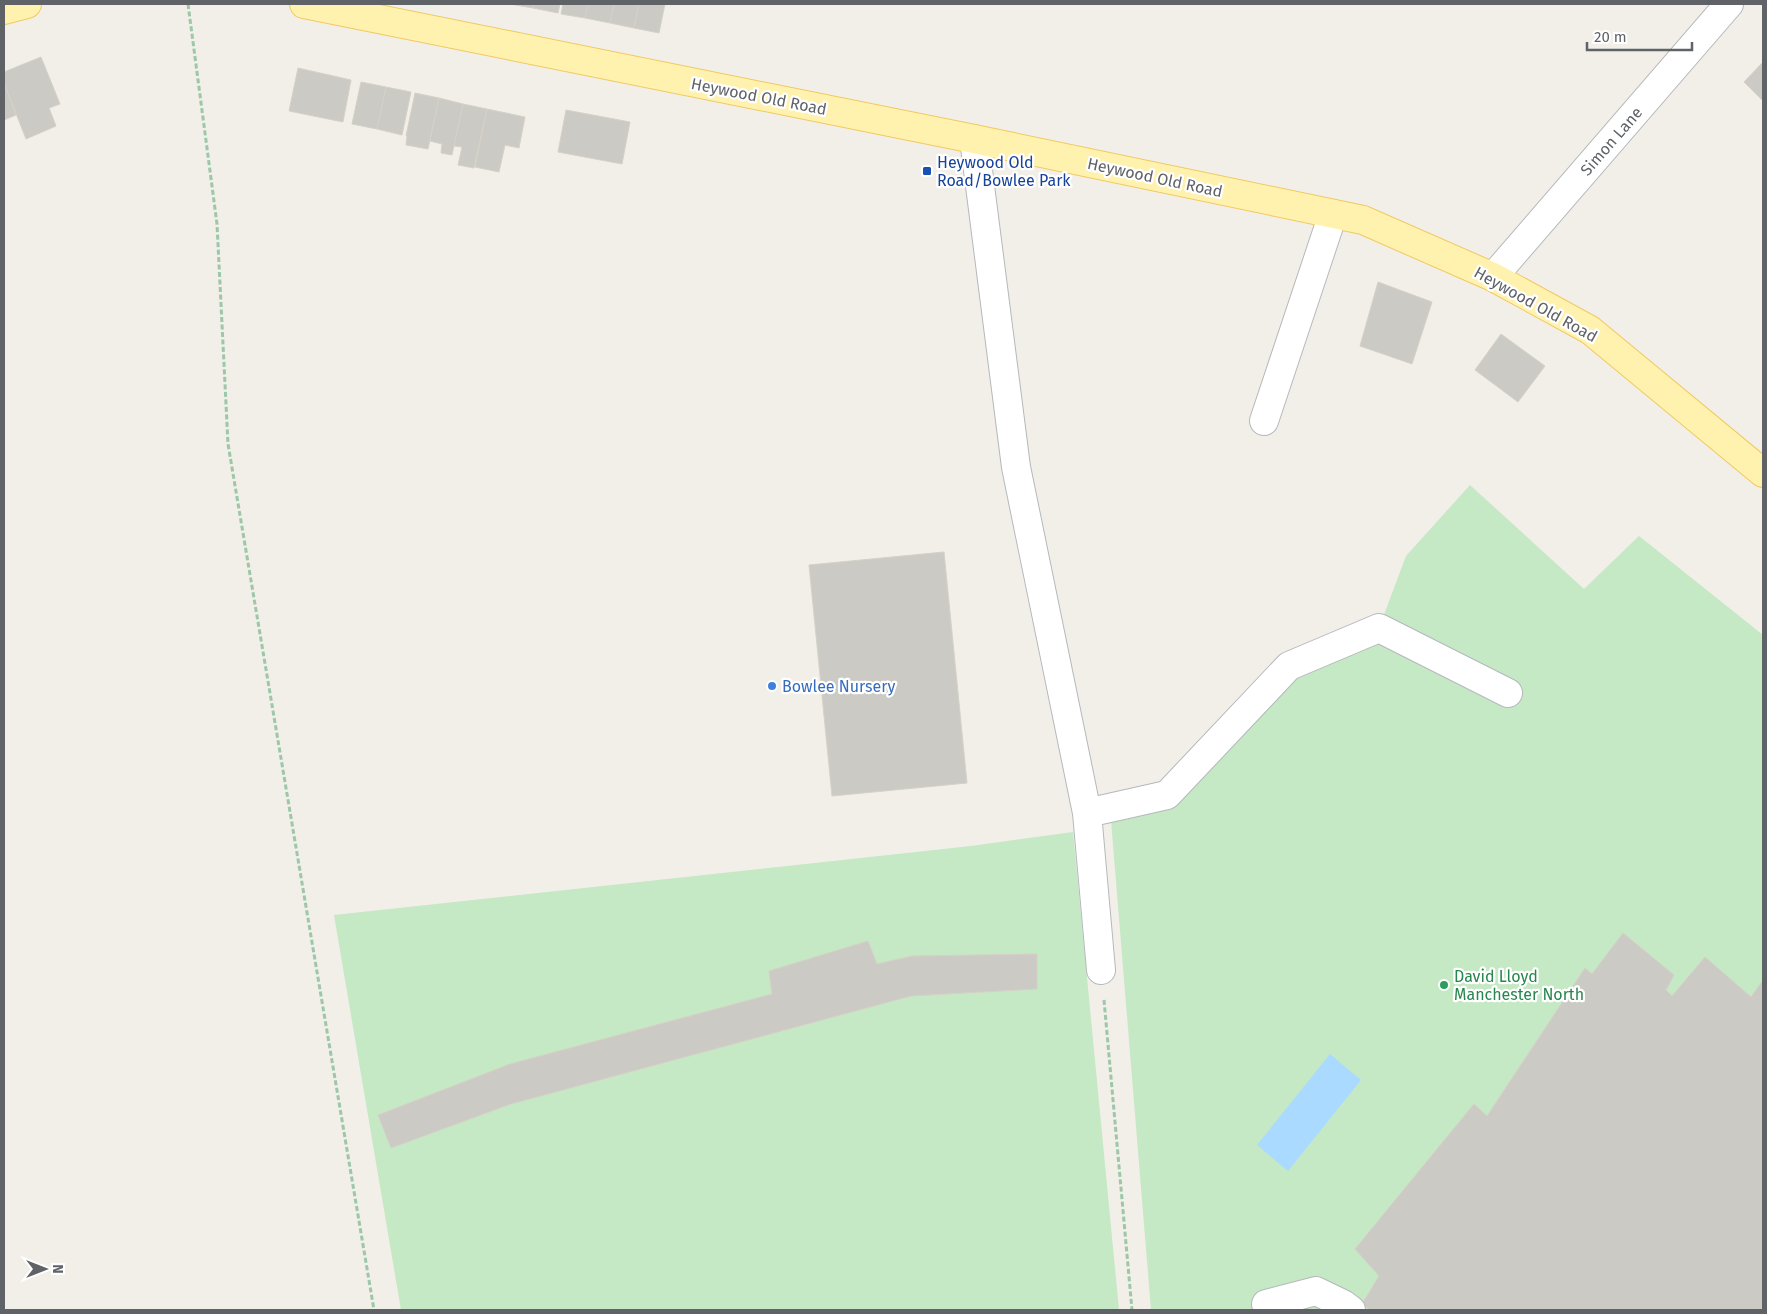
<svg xmlns="http://www.w3.org/2000/svg" width="1767" height="1314" viewBox="0 0 1767 1314" font-family="'Fira Sans',sans-serif">
<rect width="100%" height="100%" fill="#f1efe8"/>
<path fill="#c5e8c5" d="M 1470,485 L 1584,589 L 1639,536 L 1763,635 L 1763,1310 L 1151,1310 L 1110,808 L 1167,795 L 1292,665 L 1379,628 L 1406,556 Z
M 1073,832 L 1119,1310 L 401,1310 L 334,915 L 971,846 Z"/>
<path fill="#aadaff" d="M 1330,1054 L 1361,1080 L 1288,1171 L 1257,1145 Z"/>
<path fill="#cccac5" stroke="#d6d1c6" d="M 510,4 L 534,4 L 533,8 Z
M 534,4 L 560,4 L 558,13 L 533,8 Z
M 563,4 L 588,4 L 585,18 L 561,14 Z
M 588,4 L 614,4 L 610,23 L 585,18 Z
M 614,4 L 639,4 L 634,28 L 610,23 Z
M 639,4 L 665,4 L 659,33 L 634,28 Z
M 41,57 L 60,104 L 49,108 L 56,126 L 26,139 L 4,83 L 4,72 Z
M 1763,62 L 1763,101 L 1744,82 Z
M 298,68 L 351,80 L 343,122 L 289,111 Z
M 361,82 L 386,87 L 377,129 L 352,124 Z
M 4,83 L 16,115 L 4,120 Z
M 386,87 L 411,92 L 402,135 L 377,129 Z
M 415,93 L 439,98 L 428,149 L 406,145 L 407,136 L 406,136 Z
M 439,98 L 463,104 L 452,155 L 441,153 L 442,144 L 430,141 Z
M 463,104 L 487,109 L 474,168 L 458,165 L 462,147 L 454,146 Z
M 487,109 L 525,117 L 519,148 L 505,145 L 499,172 L 475,167 Z
M 566,110 L 630,122 L 622,164 L 558,152 Z
M 1378,282 L 1432,302 L 1412,364 L 1360,346 Z
M 1501,334 L 1545,366 L 1518,402 L 1475,370 Z
M 944,552 L 967,783 L 832,796 L 809,565 Z
M 1623,933 L 1674,975 L 1666,990 L 1672,996 L 1705,957 L 1751,997 L 1763,980 L 1763,1310 L 1370,1310 L 1362,1304 L 1379,1276 L 1355,1249 L 1474,1104 L 1487,1116 L 1585,968 L 1592,974 Z
M 868,941 L 877,964 L 912,956 L 1037,954 L 1037,989 L 911,996 L 511,1104 L 391,1148 L 378,1115 L 510,1064 L 772,994 L 769,971 Z"/>
<g fill="none" stroke-linecap="round" stroke-linejoin="round">
<g stroke="#b5b8bc" stroke-width="30">
<path id="minor" d="M 974,139 L 1016,467 L 1087,813 L 1101,970
M 1493,277 L 1729,4
M 1264,421 L 1333,214
M 1087,813 L 1167,795 L 1289,666 L 1379,628 L 1508,693
M 1266,1304 L 1316,1291 L 1343,1304 L 1351,1310"/>
</g>
<g stroke="#f2c960" stroke-width="30">
<path id="major" d="M 304,4 L 974,139 L 1363,220 L 1493,277 L 1590,330 L 1763,473
M 4,10 L 27,4"/>
</g>
<path stroke="#9cc7a9" stroke-width="3" stroke-dasharray="5 2.5" stroke-linecap="butt" d="M 188,4 L 217,224 L 228,444 L 374,1310
M 1104,1000 L 1132,1310"/>
<use href="#minor" stroke="#fff" stroke-width="28"/>
<use href="#major" stroke="#fff2af" stroke-width="28"/>
</g>
<rect fill="#1a4fb4" stroke="#fff" stroke-width="2" x="922" y="166" width="10" height="10" rx="2.5"/>
<circle fill="#3f7fe0" stroke="#fff" stroke-width="2" cx="772" cy="686" r="5"/>
<circle fill="#2e9e5b" stroke="#fff" stroke-width="2" cx="1444" cy="985" r="5"/>
<g text-anchor="middle" stroke-width="4.5" stroke-linejoin="round" paint-order="stroke">
<g font-size="16" fill="#5f6368" stroke="#fff">
<text transform="translate(759 96) rotate(11)" y="6">Heywood Old Road</text>
<text transform="translate(1611 141) rotate(-49)" y="6">Simon Lane</text>
<text transform="translate(1155 177) rotate(12)" y="6">Heywood Old Road</text>
<text transform="translate(1536 304) rotate(29)" y="6">Heywood Old Road</text>
</g>
<g font-size="16" fill="#164399" stroke="#fff" text-anchor="start">
<text x="937" y="168">Heywood Old<tspan x="937" dy="18">Road/Bowlee Park</tspan></text>
</g>
<g font-size="16" fill="#366cbe" stroke="#fff" text-anchor="start">
<text x="782" y="692">Bowlee Nursery</text>
</g>
<g font-size="16" fill="#27864d" stroke="#fff" text-anchor="start">
<text x="1454" y="982">David Lloyd<tspan x="1454" dy="18">Manchester North</tspan></text>
</g>
</g>
<rect width="1767" height="1314" fill="none" stroke="#5f6368" stroke-width="10"/>
<g transform="translate(45 1269) rotate(90)" stroke="#ffffff" stroke-width="4" paint-order="stroke">
<path d="M0-4L9 19L0 12L-9 19Z" fill="#5f6368"/>
<text y="-8" font-size="14" font-weight="bold" text-anchor="middle" fill="#5f6368">N</text>
</g>
<path d="M1587 42v8h105v-8" fill="none" stroke="#5f6368" stroke-width="2.5"/>
<text x="1594" y="42" font-size="15" fill="#5f6368" stroke="#ffffff" stroke-width="4" paint-order="stroke">20 m</text>
</svg>
